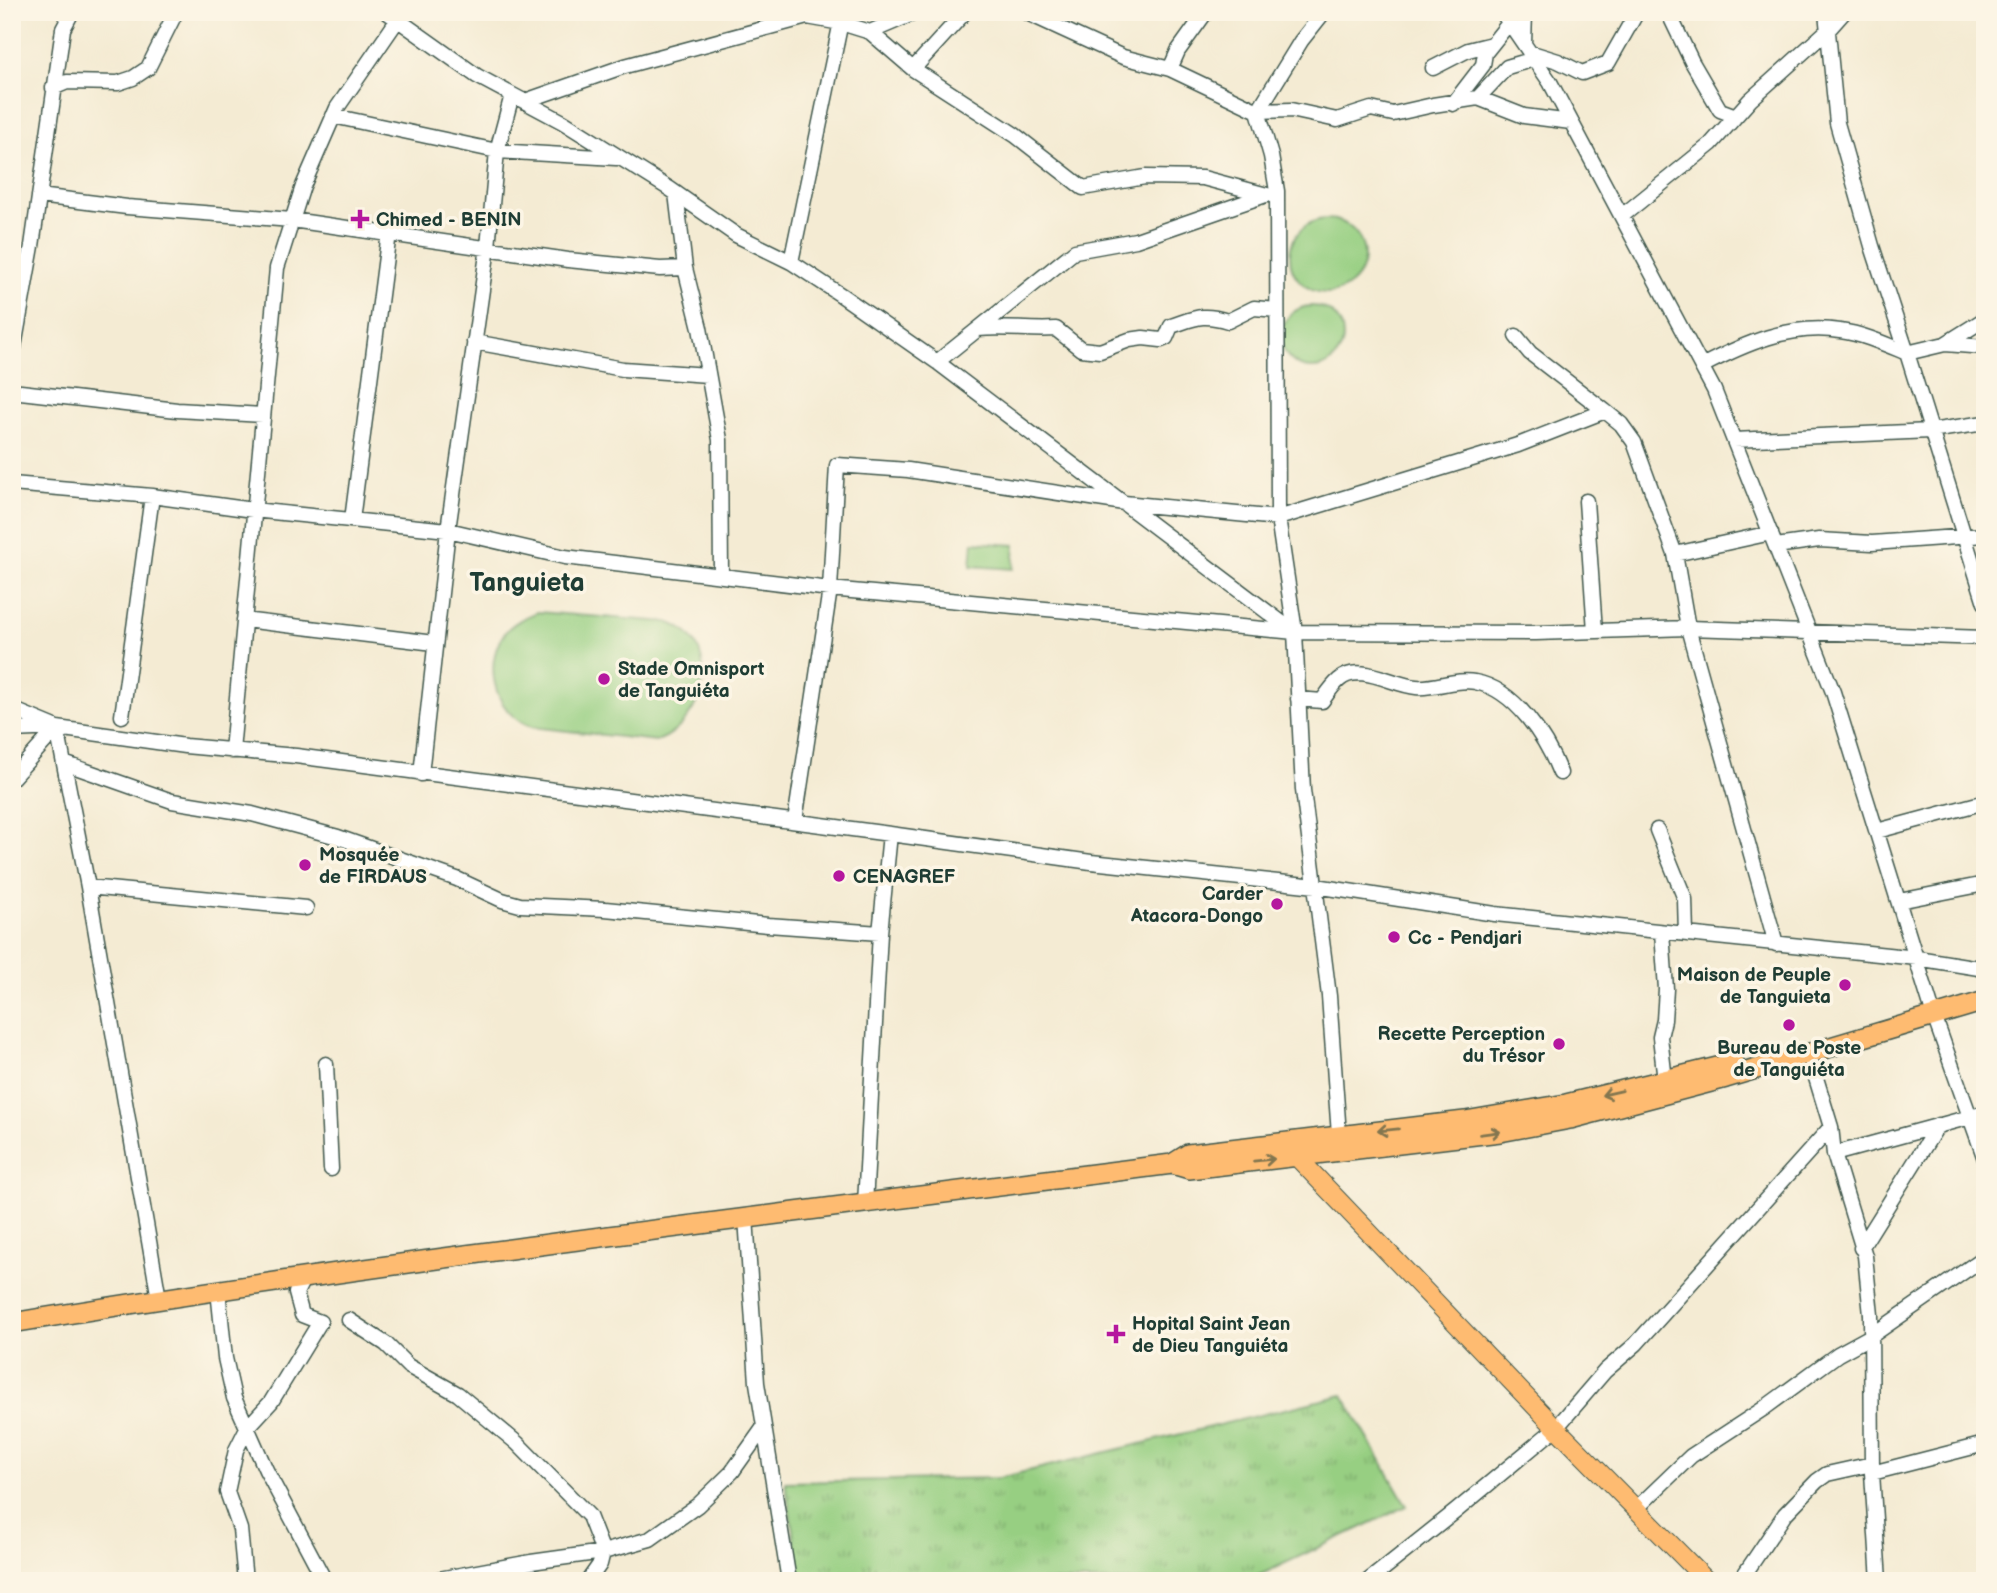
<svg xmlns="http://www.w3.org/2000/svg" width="1997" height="1593" viewBox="0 0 1997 1593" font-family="'Balsamiq Sans',sans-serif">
<defs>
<pattern id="grass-tufts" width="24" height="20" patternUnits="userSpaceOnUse" patternTransform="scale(1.75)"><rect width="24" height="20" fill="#97cf82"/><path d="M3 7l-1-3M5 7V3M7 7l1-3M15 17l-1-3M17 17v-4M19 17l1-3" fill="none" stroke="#7ba96b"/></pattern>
</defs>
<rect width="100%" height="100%" fill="#fcf5e5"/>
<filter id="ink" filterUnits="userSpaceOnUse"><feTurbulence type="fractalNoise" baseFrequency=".0143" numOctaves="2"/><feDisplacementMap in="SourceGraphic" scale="14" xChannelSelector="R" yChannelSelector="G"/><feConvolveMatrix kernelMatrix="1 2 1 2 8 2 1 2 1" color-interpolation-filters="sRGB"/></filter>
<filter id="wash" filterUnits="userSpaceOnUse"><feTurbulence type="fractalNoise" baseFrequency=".00686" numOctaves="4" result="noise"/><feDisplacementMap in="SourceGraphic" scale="28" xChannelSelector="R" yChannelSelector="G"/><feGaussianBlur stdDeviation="1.57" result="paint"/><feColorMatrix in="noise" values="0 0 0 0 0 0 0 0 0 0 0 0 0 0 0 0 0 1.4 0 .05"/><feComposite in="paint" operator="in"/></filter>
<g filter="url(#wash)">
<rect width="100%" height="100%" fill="#f4ebd3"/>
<path fill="url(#grass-tufts)" stroke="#5b865b" stroke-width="2" d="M 1343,1395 L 1407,1506 L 1247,1581 L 801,1581 L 785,1482 L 999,1478 Z"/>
<path fill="#97cf82" stroke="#5b865b" stroke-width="2" d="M1290 256a37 37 0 1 1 74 0a37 37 0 1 1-74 0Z
M1281 337a31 31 0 1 1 62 0a31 31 0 1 1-62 0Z
M 973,542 L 1015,545 L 1013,569 L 971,566 Z
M 537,612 L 667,622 C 725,640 706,724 657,741 L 532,727 C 493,715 480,658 509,628 C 517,621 527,616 537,612 Z"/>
</g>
<g filter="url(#ink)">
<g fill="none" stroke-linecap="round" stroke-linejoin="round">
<g stroke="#3f574c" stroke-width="17">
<path id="minor" d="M 387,12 L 477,76 L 563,122 L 670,189 L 736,235 L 791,262 L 841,295 L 937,362 L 1294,632
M 1025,12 L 1123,57 L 1170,69 L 1258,111 L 1271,156 L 1277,191 L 1278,518 L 1295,632
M 1502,12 L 1550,82 L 1714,390 L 1833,692 L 1934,1016 L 1985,1159
M 1668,12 L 1692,62 L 1720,110 L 1736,116
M 870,32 L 917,12
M 1524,44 L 1525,12
M 1529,52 L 1558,61 L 1582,73 L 1608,63 L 1637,12
M 1433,68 L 1468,50 L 1492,44
M 913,69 L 965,12
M 1170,69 L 1178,51 L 1206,12
M 53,88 L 67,82 L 118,83 L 133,78 L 148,68 L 176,12
M 1478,98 L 1507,67 L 1534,59
M 525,101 L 625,66 L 807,17 L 841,23 L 870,32 L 913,69 L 1015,135 L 1083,188 L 1145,177 L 1203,178 L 1267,195
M 1453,104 L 1483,65 L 1485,53 L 1509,23
M 1258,111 L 1291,110 L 1337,120 L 1371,109 L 1393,114 L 1433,105 L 1478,98 L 1524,116 L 1571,122
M 1258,111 L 1301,41 L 1324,12
M 333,116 L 497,151 L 616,158
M 676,193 L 685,268 L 700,328 L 720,440 L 721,575
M 39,196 L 127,207 L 292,220 L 568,260 L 660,269 L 685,268
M 1622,216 L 1711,144 L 1750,100 L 1828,30 L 1844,12
M 791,262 L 843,12
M 1985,319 L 1945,344 L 1907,353 L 1985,603
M 978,329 C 1005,326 1030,331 1056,329 L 1081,349 L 1100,351 L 1129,340 L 1143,338 L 1161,340 L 1166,338 L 1171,326 C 1196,318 1202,313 1228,321 L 1254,308 L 1277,310
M 1516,336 L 1530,353 L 1605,411
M 474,342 L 623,369 L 708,375
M 1945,344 L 1985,347
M 12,358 L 32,246 L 63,29 L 72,12
M 937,362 L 1075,251 L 1136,240 L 1266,195
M 1702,366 C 1744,344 1791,323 1840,331 C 1863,334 1885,344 1907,353 L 1872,246 L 1837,123 L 1826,12
M 12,391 L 177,410 L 263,415
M 1734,440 L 1930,431 L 1985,423
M 12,484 L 152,496 L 253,510 L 448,530 L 565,557 L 830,589 L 1295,632
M 1586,501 L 1595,631
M 352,520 L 389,233
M 1776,546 L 1819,540 L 1872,543 L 1985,535
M 1675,554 L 1771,533
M 244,620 L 434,643
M 1298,699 L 1322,701 C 1327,694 1332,686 1339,680 C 1358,662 1393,685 1416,687 C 1435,689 1456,678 1475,682 C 1515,689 1546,738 1560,773
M 12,709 L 53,726
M 122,716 L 152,496
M 57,728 L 88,887 L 159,1299
M 12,730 L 57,728 L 185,746 L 296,756 L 890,834 L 1091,862 L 1316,886 L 1495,914 L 1917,958 L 1985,969
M 232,751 L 277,268 L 303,186 L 337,108 L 403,12
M 64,763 L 172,801 L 252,814 L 338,837 L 457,879 L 502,900 L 520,905 L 605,909 L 768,925 L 880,933
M 421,774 L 448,530 L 488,247 L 497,151 L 512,95
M 12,778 L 57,728
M 795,821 L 830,589 L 837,465 L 908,470 L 1124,503 L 1278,518 L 1518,445 L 1605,411 L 1621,424 L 1634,442 L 1675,554 L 1688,628 L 1776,944
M 1657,830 L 1685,899 L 1686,934
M 1877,831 L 1985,802
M 88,887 L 306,908
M 1899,901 L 1985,884
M 1662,932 L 1666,989 L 1664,1020 L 1660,1037 L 1665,1080
M 326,1064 L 331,1169
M 1831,1127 L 1834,1154 L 1865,1256 L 1871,1315 L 1872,1473 L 1879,1581
M 1339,1135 L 1329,996 L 1303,790 L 1295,632 L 1536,633 L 1688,628 L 1985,638
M 1834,1154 L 1985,1113
M 865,1204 L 880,933 L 890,834
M 746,1217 L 757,1383 L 789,1581
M 1861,1248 L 1938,1125
M 218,1290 L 225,1358 L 234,1398 L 266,1470 L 325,1581
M 349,1320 L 386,1344 L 408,1366 L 458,1394 L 517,1443 L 589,1516 L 603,1552 L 600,1564 L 588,1581
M 1872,1473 L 1985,1444
M 1637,1508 L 1691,1456 L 1763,1409 L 1838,1354 L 1871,1336 L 1985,1257
M 245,1581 L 240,1529 L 227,1492 L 236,1450 L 247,1428 L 271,1402 L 320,1322 L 302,1315 L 296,1293 L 304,1277
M 428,1581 L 531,1562 L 603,1552 L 650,1539 L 698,1505 L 732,1472 L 764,1427
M 1368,1581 L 1456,1511 L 1556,1428 L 1605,1371 L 1636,1344 L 1831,1127 L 1809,1055
M 1740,1581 L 1785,1514 L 1817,1481 L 1827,1474 L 1872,1464"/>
</g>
<g stroke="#3f574c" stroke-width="20">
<path id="major" d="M 1295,1145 L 1296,1156 L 1556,1428 L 1707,1581"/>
</g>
<g stroke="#3f574c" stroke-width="22">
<path id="highway" d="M 1172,1164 L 1188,1154 L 1465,1121 L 1518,1112 L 1566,1104 L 1734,1063
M 12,1323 C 397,1259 785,1214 1172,1164 L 1189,1169 L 1500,1132 L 1570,1119 L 1726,1078 L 1985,1001"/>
</g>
<use href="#minor" stroke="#fff" stroke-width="14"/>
<use href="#major" stroke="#febb71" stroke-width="18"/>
<use href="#highway" stroke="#febb71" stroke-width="19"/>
</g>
<defs><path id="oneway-shaft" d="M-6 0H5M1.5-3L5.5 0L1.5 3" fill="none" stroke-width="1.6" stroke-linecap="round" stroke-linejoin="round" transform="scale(1.75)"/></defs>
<g stroke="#83764f">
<use href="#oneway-shaft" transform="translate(1612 1093) rotate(167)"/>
<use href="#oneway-shaft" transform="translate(1388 1130) rotate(174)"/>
<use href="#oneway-shaft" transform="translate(1490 1133) rotate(-7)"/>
<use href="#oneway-shaft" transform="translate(1264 1160) rotate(-6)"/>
</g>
</g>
<g fill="#b5179e" stroke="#fcf5e5" stroke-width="2.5">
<path d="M356.5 208.5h7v7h7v7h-7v7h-7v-7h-7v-7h7z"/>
<circle cx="604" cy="679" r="7"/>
<circle cx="305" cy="865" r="7"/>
<circle cx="839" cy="876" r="7"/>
<circle cx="1277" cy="904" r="7"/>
<circle cx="1394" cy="937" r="7"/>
<circle cx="1845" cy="985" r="7"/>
<circle cx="1789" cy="1025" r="7"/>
<circle cx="1559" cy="1044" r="7"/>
<path d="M1112.5 1323.5h7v7h7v7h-7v7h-7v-7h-7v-7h7z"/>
</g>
<g text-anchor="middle" stroke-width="7" stroke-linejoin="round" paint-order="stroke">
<g font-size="19" font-weight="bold" fill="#1f3d34" stroke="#fcf5e5" text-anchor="start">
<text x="376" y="226">Chimed - BENIN</text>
<text x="618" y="675">Stade Omnisport<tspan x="618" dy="22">de Tanguiéta</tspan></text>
<text x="319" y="861">Mosquée<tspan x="319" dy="22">de FIRDAUS</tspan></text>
<text x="853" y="883">CENAGREF</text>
<text x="1263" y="900" text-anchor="end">Carder<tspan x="1263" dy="22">Atacora-Dongo</tspan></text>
<text x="1408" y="944">Cc - Pendjari</text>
<text x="1831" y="981" text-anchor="end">Maison de Peuple<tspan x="1831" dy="22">de Tanguieta</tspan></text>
<text x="1545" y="1040" text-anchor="end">Recette Perception<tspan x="1545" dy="22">du Trésor</tspan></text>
<text x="1789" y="1054" text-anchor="middle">Bureau de Poste<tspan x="1789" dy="22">de Tanguiéta</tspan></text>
<text x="1132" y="1330">Hopital Saint Jean<tspan x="1132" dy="22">de Dieu Tanguiéta</tspan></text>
</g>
<g font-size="26" font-weight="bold" fill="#1f3d34" stroke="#fcf5e5">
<text x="527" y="591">Tanguieta</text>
</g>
</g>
<rect width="1997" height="1593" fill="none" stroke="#fcf5e5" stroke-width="42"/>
</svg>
